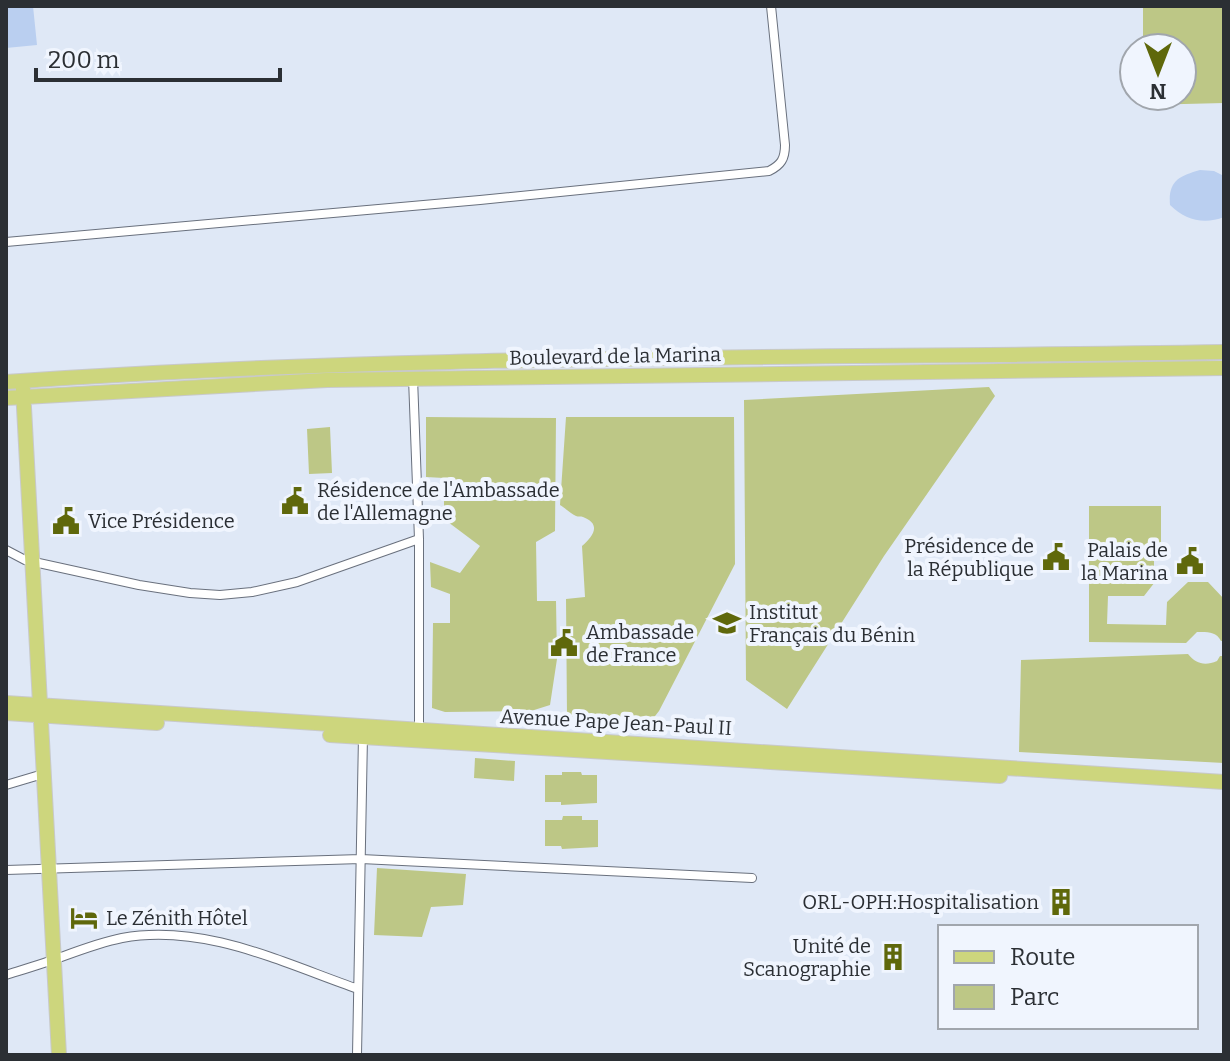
<svg xmlns="http://www.w3.org/2000/svg" width="1230" height="1061" viewBox="0 0 1230 1061" font-family="Bitter,serif">
<rect width="100%" height="100%" fill="#dfe8f6"/>
<path fill="#bdc786" d="M 1143,6 L 1224,6 L 1224,103 L 1144,105 L 1144,96 L 1182,96 L 1182,48 L 1143,48 Z
M 989,387 L 995,396 L 884,556 L 787,709 L 746,680 L 744,400 Z
M 426,417 L 556,418 L 555,531 L 536,542 L 537,601 L 556,601 L 557,659 L 550,705 L 531,711 L 445,712 L 432,708 L 433,623 L 450,623 L 450,594 L 431,587 L 430,562 L 460,573 L 480,546 L 444,519 L 444,478 L 426,477 Z
M 566,417 L 734,417 L 735,564 L 659,711 L 648,725 L 567,716 L 566,599 L 585,597 L 582,546 C 593,537 602,524 583,517 C 581,516 578,517 576,516 C 571,514 565,508 560,505 Z
M 330,427 L 332,473 L 309,474 L 307,429 Z
M 1089,506 L 1161,506 L 1161,542 L 1154,544 L 1154,573 L 1162,573 L 1144,596 L 1108,596 L 1107,624 L 1166,625 L 1167,602 L 1188,582 L 1208,582 L 1224,599 L 1224,641 L 1221,641 C 1216,631 1207,632 1197,632 L 1186,643 L 1089,642 Z
M 1188,654 C 1196,664 1205,666 1217,661 L 1220,656 L 1224,656 L 1224,763 L 1019,752 L 1021,660 Z
M 475,758 L 515,761 L 514,781 L 474,778 Z
M 562,772 L 581,772 L 582,775 L 597,775 L 597,803 L 561,805 L 561,802 L 545,802 L 545,775 L 562,775 Z
M 563,816 L 582,816 L 582,820 L 598,820 L 598,847 L 562,849 L 561,846 L 545,846 L 545,820 L 562,820 Z
M 377,868 L 466,874 L 463,905 L 431,907 L 422,937 L 374,935 Z"/>
<path fill="#bacff0" d="M 6,6 L 33,6 L 37,45 L 6,48 Z
M 1200,170 L 1214,171 L 1224,176 L 1224,217 C 1204,225 1185,220 1170,205 C 1168,181 1179,176 1200,170 Z"/>
<g fill="none" stroke-linecap="round" stroke-linejoin="round">
<g stroke="#69707d" stroke-width="10">
<path id="street" d="M 6,242 L 480,200 L 769,171 C 781,165 785,159 785,145 L 771,6
M 413,378 L 419,539 L 419,731
M 6,550 L 25,560 L 139,585 L 190,593 L 220,595 L 252,592 L 297,582 L 419,539
M 6,785 L 43,774
M 6,870 L 361,859 L 752,878
M 6,975 C 25,969 45,963 64,956 C 83,949 102,942 122,938 C 204,923 283,963 358,989
M 357,1055 L 363,736"/>
</g>
<g stroke="#c8c9ca" stroke-width="16">
<path id="primary" d="M 6,382 C 411,353 818,359 1224,352
M 23,389 L 59,1055
M 6,398 L 327,380 L 1224,368
M 6,703 L 1224,782
M 6,713 L 157,723
M 330,735 L 1000,776"/>
</g>
<use href="#street" stroke="#fff" stroke-width="8"/>
<use href="#primary" stroke="#cdd67d" stroke-width="14"/>
</g>
<defs>
<g id="civic-bare" transform="scale(2.16)"><path d="M-.6-6.5H3V-4.5H.6V-3L4-1V1h2V6H-6V1h2V-1L-.6-3ZM-1.2 2.5V6h2.4V2.5Z" fill="#5f680b" stroke="#f0f5fe" stroke-width="2.5" paint-order="stroke"/></g>
<g id="school-bare" transform="scale(2.16)"><path d="M0-5L7-2L0 1L-7-2ZM-4 1L0 2.5L4 1V4Q0 6-4 4Z" fill="#5f680b" stroke="#f0f5fe" stroke-width="2.5" paint-order="stroke"/></g>
<g id="building-bare" transform="scale(2.16)"><path d="M-4-6H4V6H1V3H-1V6H-4ZM-2.5-4.3h1.7v1.8h-1.7ZM.8-4.3h1.7v1.8H.8ZM-2.5-1h1.7V.8h-1.7ZM.8-1h1.7V.8H.8Z" fill="#5f680b" stroke="#f0f5fe" stroke-width="2.5" paint-order="stroke"/></g>
<g id="hotel-bare" transform="scale(2.16)"><path d="M-6-4.5h1.5V1H6V5H4.5V3h-9V5H-6ZM-4 0a1.8 1.8 0 1 1 3.6 0ZM.5 0V-2.5h3Q6-2.5 6 0Z" fill="#5f680b" stroke="#f0f5fe" stroke-width="2.5" paint-order="stroke"/></g>
</defs>
<g fill-rule="evenodd">
<use href="#civic-bare" x="295" y="501"/>
<use href="#civic-bare" x="66" y="521"/>
<use href="#civic-bare" x="1056" y="557"/>
<use href="#civic-bare" x="1190" y="561"/>
<use href="#school-bare" x="727" y="623"/>
<use href="#civic-bare" x="564" y="643"/>
<use href="#building-bare" x="1061" y="902"/>
<use href="#hotel-bare" x="84" y="918"/>
<use href="#building-bare" x="893" y="957"/>
</g>
<g text-anchor="middle" stroke-width="8" stroke-linejoin="round" paint-order="stroke">
<g font-size="20" fill="#2b2f34" stroke="#f0f5fe">
<text transform="translate(615 356) rotate(-1)" y="7">Boulevard de la Marina</text>
<text transform="translate(616 722) rotate(3)" y="7">Avenue Pape Jean-Paul II</text>
</g>
<g font-size="20" fill="#2b2f34" stroke="#f0f5fe" text-anchor="start">
<text x="317" y="497">Résidence de l'Ambassade<tspan x="317" dy="23">de l'Allemagne</tspan></text>
<text x="88" y="528">Vice Présidence</text>
<text x="1034" y="553" text-anchor="end">Présidence de<tspan x="1034" dy="23">la République</tspan></text>
<text x="1168" y="557" text-anchor="end">Palais de<tspan x="1168" dy="23">la Marina</tspan></text>
<text x="749" y="619">Institut<tspan x="749" dy="23">Français du Bénin</tspan></text>
<text x="586" y="639">Ambassade<tspan x="586" dy="23">de France</tspan></text>
<text x="1039" y="909" text-anchor="end">ORL-OPH:Hospitalisation</text>
<text x="106" y="925">Le Zénith Hôtel</text>
<text x="871" y="953" text-anchor="end">Unité de<tspan x="871" dy="23">Scanographie</tspan></text>
</g>
</g>
<rect width="1230" height="1061" fill="none" stroke="#2b2f34" stroke-width="16"/>
<rect x="938" y="925" width="260" height="104" fill="#f0f5fe" stroke="#a1a6ad" stroke-width="2"/>
<rect x="954" y="951" width="40" height="12" fill="#cdd67d" stroke="#a1a6ad" stroke-width="2"/>
<text x="1010" y="965" font-size="24" fill="#2b2f34">Route</text>
<rect x="954" y="985" width="40" height="24" fill="#bdc786" stroke="#a1a6ad" stroke-width="2"/>
<text x="1010" y="1005" font-size="24" fill="#2b2f34">Parc</text>
<g transform="translate(1158 72) rotate(180)"><circle r="38" fill="#f0f5fe" stroke="#a1a6ad" stroke-width="2"/>
<path d="M0-6L14 30L0 20L-14 30Z" fill="#5f680b"/>
<text y="-12" font-size="22" font-weight="bold" text-anchor="middle" fill="#2b2f34">N</text>
</g>
<path d="M36 68v12h244v-12" fill="none" stroke="#2b2f34" stroke-width="4"/>
<text x="48" y="68" font-size="24" fill="#2b2f34" stroke="#f0f5fe" stroke-width="6" paint-order="stroke">200 m</text>
</svg>
